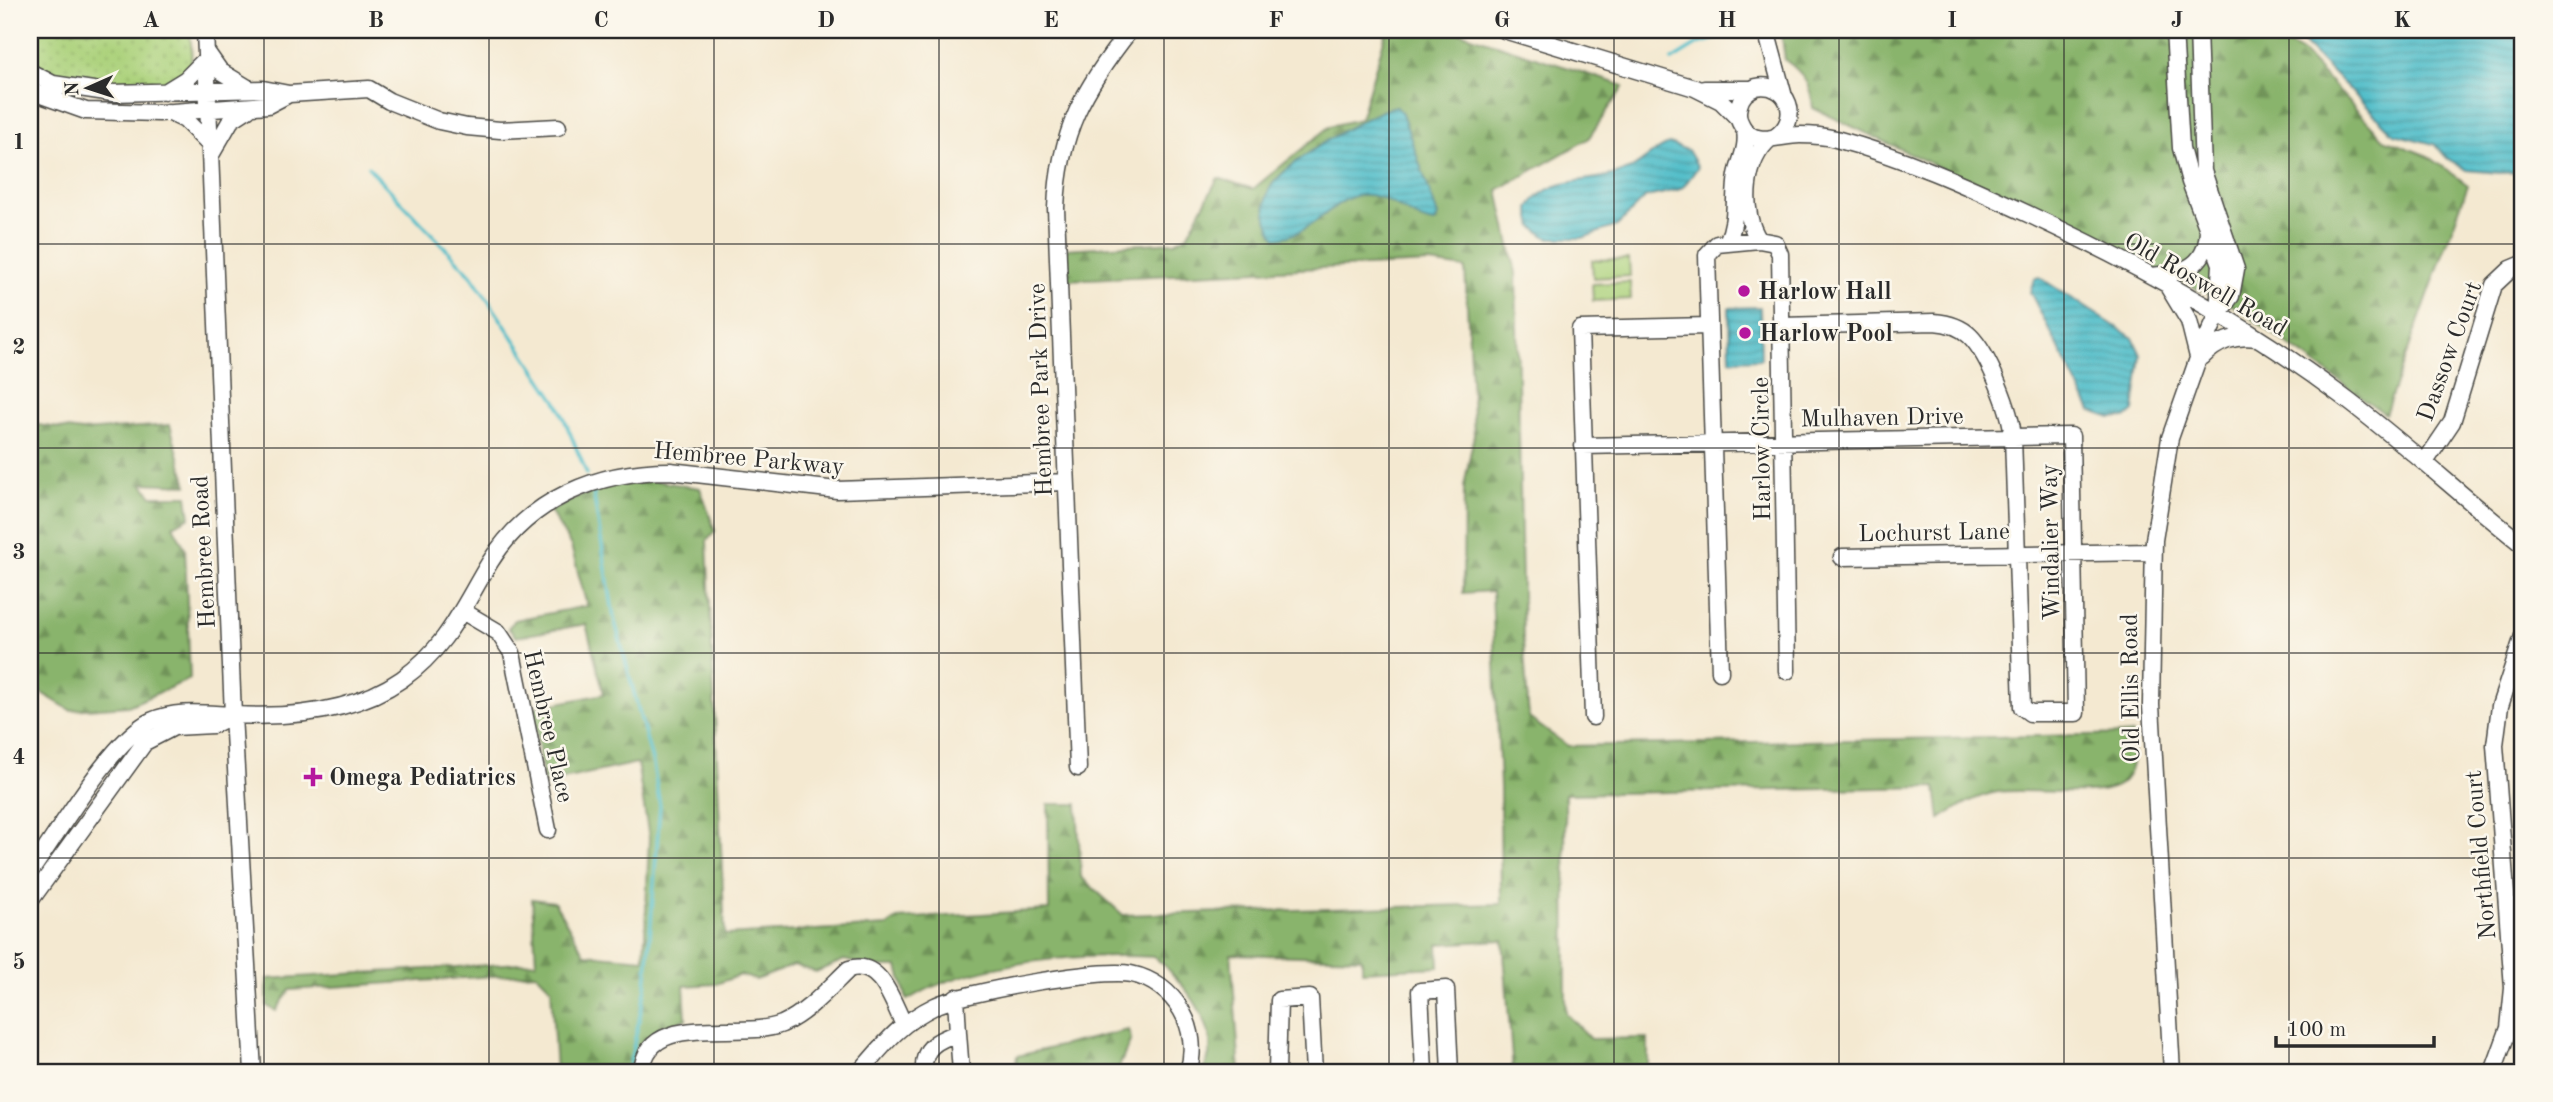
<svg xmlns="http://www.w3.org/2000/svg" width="2553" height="1102" viewBox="0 0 2553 1102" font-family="'Old Standard TT',serif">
<defs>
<pattern id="grass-dots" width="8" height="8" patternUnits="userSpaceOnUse" patternTransform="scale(1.75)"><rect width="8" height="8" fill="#acd27c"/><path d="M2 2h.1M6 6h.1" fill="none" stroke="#94b46b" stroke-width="1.8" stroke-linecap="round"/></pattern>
<pattern id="forest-firs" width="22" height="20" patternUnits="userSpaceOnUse" patternTransform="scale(1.75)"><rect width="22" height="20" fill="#89b46c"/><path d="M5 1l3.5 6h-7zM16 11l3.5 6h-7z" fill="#709359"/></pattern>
<pattern id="water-rules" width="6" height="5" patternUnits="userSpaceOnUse" patternTransform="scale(1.75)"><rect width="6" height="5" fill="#50bdc9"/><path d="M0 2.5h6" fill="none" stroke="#439aa3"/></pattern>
</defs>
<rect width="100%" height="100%" fill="#fbf7ec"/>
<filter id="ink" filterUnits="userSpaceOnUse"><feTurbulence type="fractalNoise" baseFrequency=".0143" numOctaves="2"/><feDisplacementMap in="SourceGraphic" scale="14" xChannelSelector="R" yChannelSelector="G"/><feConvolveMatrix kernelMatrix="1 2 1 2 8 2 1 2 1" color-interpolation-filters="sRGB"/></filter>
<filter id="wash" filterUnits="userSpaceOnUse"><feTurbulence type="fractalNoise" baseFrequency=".00686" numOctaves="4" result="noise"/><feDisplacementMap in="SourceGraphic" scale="28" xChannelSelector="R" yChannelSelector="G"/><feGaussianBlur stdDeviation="1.57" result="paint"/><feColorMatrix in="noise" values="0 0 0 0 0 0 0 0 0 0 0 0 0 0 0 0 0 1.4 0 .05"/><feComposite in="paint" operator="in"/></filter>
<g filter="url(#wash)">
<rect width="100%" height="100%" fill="#f4e9d1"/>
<path fill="url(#grass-dots)" stroke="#6c7e54" stroke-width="2" d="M 30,30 L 190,30 C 190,41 194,57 189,68 C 171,107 60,79 30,67 Z"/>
<path fill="url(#forest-firs)" stroke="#5a704c" stroke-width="2" d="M 1387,30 L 1453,30 L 1624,86 L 1588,139 L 1498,190 L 1516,273 L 1523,640 L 1529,718 L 1568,746 L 2132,734 C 2133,751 2136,772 2120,784 C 2100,800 2026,787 1998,792 C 1975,796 1959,807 1940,819 L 1936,787 L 1565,794 L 1566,1013 L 1591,1039 L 1648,1038 L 1648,1072 L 1513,1072 L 1503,940 L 1438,944 L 1439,967 L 1362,971 L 1362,958 L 1231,954 L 1240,1072 L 1203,1072 C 1205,1066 1209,1058 1210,1051 C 1213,1015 1179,979 1155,957 C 1080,953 972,961 907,1000 L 898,967 L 876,967 L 844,960 L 816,972 L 794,965 L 756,980 L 740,975 L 716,984 L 684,986 L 686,1019 C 652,1029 640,1037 635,1072 L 556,1072 L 551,988 L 536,973 L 290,990 L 276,1011 L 267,1006 L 267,979 L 536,962 L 532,899 L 554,902 L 585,954 L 644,959 L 649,838 L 637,763 L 544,783 L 533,708 L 604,694 L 586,624 L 516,637 L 508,628 L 515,620 L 587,606 L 571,546 L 550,511 L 597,487 L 643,479 L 700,488 L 715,531 L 707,541 L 725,935 L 887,926 L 897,919 L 1049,910 L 1048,804 L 1077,804 L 1081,877 L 1123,915 L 1501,904 L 1500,787 L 1492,591 L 1463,593 L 1464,486 L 1474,435 L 1465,268 L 1430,263 L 1066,280 L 1066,249 L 1175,242 L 1187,236 L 1218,178 L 1253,189 L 1330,126 L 1360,119 Z
M 1781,30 L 2264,30 L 2302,52 L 2384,139 L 2428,156 L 2468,185 L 2385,414 L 2236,307 L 1813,108 C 1811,86 1804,73 1785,60 Z
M 30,424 L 82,431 L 170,425 L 187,485 L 142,483 L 152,496 L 187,496 L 190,517 L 173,526 L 185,548 L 190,679 L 128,706 L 70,710 L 30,686 Z
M 1128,1030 L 1131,1039 L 1117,1072 L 1015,1072 L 1017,1056 Z"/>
<path fill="#acd27c" stroke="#6c7e54" stroke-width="2" d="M 1629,259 L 1630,276 L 1593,278 L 1592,260 Z
M 1630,282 L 1631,299 L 1593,301 L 1592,284 Z"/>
<path fill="url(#water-rules)" stroke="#3e747a" stroke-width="2" d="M 2283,30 L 2523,30 L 2523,172 L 2499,173 L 2466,170 L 2447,158 L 2434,144 L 2394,134 L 2302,42 Z
M 1396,106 L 1402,113 L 1438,216 L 1435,223 C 1416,223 1386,192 1361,195 C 1334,197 1311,237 1276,238 C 1267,225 1262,208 1268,192 C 1278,166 1368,113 1396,106 Z
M 1669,144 L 1688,150 L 1698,167 L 1684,186 L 1678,190 L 1646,197 L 1617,226 L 1582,238 L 1548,238 L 1533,227 L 1529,208 C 1548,173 1597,185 1628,170 C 1643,163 1653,150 1669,144 Z
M 2039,277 L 2133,338 L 2141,355 L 2134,411 L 2126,418 L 2111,418 L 2091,411 L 2030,292 L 2034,279 Z
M 1760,307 L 1761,359 L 1730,360 L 1729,308 Z"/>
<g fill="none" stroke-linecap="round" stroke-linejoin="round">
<path stroke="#50bdc9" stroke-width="3.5" d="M 1672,60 L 1698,44 L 1745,30
M 368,167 L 471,275 L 558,404 L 587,474
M 593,491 L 614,618 L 653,764 L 660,806 L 646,987 L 628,1072"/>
</g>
</g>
<g filter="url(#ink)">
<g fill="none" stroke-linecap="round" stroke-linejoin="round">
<g stroke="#494844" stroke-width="19">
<path id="minor" d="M 205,30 L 233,715 L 253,1072
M 1504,30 L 1695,88 L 1721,101 L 1738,118
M 1766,30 L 1783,93
M 2174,30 L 2181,148 L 2190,182 L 2221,264 L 2218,314
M 206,51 L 220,71 L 248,88
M 30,72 L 53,84 L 113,93 L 263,89 L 289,94 L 369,89 L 389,101 L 439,121 L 467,127 L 500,130 L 558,127
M 1704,89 L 1752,89
M 30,91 L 86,111 L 159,113 L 268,105 L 289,94
M 165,92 L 186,79 L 206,59
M 168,112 L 185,120 L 209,144
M 1775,137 C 1802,120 1789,81 1756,87 C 1747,91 1741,96 1739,106 C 1737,113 1738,120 1742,126 C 1754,148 1780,135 1800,135 C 1812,135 1824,136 1836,139 C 1903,157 1966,185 2028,214 C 2136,264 2243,322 2339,394 C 2403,441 2461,496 2523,545
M 212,153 L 231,120 L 248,109
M 1759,240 C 1740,212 1744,160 1771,138
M 1727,242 C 1738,220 1733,198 1737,175 C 1740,160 1748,148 1745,131
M 2152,276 C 2185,273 2208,266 2208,228
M 2169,288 L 2189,321 L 2198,357
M 2202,357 C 2218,341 2234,335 2257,338
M 1583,446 L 2013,437 L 2022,707 L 2030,713 L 2076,713 L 2071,436 L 2013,437 C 2011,411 1989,355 1970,336 C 1960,326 1948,323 1934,322 L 1782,326
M 2425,462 L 2452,422 L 2494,285 L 2511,269 L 2523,264
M 1842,557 L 2153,552
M 464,612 L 498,632 L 512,653 L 548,830
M 1720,672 L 1707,255 L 1717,244 L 1759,240 L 1775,243 L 1780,254 L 1787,671
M 1593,717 L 1580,329 L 1709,326
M 1078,768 L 1056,208 C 1059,132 1084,88 1130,30
M 30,872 C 56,836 113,738 151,721 C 177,709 207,714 234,715 C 290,718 355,712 402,679 C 448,646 462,608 490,562 C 529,499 598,471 670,471 L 837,490 L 1066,482
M 30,901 L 145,742 L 174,727 L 213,725 L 233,715
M 956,997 L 958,1033
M 642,1072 C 646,1009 740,1041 782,1024 C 807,1013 829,988 849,969 C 880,959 892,1000 903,1023
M 860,1072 C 885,1043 900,1023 935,1006 C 964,992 1100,968 1131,974 C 1175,983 1202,1029 1188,1072
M 924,1072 C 922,1047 937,1040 958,1033 L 961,1072
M 1277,1072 L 1279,1000 L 1310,998 L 1314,1072
M 1424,1072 L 1420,991 L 1446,989 L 1450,1072
M 2172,1072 L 2151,705 L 2154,540 L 2170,438 L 2200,353 L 2218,314 L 2231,296 L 2236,269 L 2203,171 L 2198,30
M 2493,1072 L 2509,1028 L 2513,988 L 2495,745 L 2500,706 L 2523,636"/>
</g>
<use href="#minor" stroke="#fff" stroke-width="16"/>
</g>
</g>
<path fill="none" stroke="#2b2b2b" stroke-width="2" stroke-opacity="0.55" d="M 264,30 L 264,1072M 489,30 L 489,1072M 714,30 L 714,1072M 939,30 L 939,1072M 1164,30 L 1164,1072M 1389,30 L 1389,1072M 1614,30 L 1614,1072M 1839,30 L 1839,1072M 2064,30 L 2064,1072M 2289,30 L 2289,1072M 30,244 L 2523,244M 30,448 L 2523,448M 30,653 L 2523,653M 30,858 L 2523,858"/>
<g fill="#b5179e" stroke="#fbf7ec" stroke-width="2.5">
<circle cx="1744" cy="291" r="7"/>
<circle cx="1745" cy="333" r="7"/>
<path d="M309.5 766.5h7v7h7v7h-7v7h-7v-7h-7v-7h7z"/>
</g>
<g text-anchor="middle" stroke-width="5" stroke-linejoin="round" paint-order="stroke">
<g font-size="24" fill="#2b2b2b" stroke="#fbf7ec">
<text transform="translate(2206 284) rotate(30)" y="8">Old Roswell Road</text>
<text transform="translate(2449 351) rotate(-70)" y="8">Dassow Court</text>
<text transform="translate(1040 390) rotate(-92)" y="8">Hembree Park Drive</text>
<text transform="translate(1882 417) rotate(-1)" y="8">Mulhaven Drive</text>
<text transform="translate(1761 449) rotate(-91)" y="8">Harlow Circle</text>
<text transform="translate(749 458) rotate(5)" y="8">Hembree Parkway</text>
<text transform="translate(1934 532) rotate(-1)" y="8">Lochurst Lane</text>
<text transform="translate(2050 542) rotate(-91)" y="8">Windalier Way</text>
<text transform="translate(203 552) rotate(-93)" y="8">Hembree Road</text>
<text transform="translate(2130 688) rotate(-91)" y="8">Old Ellis Road</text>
<text transform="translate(549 726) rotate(77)" y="8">Hembree Place</text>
<text transform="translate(2480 855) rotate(-95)" y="8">Northfield Court</text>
</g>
<g font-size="24" font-weight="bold" fill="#2b2b2b" stroke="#fbf7ec" text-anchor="start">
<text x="1758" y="299">Harlow Hall</text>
<text x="1759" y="341">Harlow Pool</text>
<text x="329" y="785">Omega Pediatrics</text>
</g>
</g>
<rect width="2553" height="1102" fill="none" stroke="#fbf7ec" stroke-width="77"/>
<g transform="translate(88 88) rotate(267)" stroke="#fbf7ec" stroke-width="5" paint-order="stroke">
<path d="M0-5L12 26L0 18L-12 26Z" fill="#2b2b2b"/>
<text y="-10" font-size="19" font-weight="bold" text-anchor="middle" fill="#2b2b2b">N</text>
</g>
<path d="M2276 1036v10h158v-10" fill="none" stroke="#2b2b2b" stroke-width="3.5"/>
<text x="2287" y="1036" font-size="21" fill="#2b2b2b" stroke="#fbf7ec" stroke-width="5" paint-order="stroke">100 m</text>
<rect x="38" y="38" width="2476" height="1026" fill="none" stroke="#2b2b2b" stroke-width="2.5"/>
<g font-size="23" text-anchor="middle" font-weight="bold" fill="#2b2b2b">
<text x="151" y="27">A</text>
<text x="376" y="27">B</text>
<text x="601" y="27">C</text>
<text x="826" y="27">D</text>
<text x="1051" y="27">E</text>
<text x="1276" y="27">F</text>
<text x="1502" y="27">G</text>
<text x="1727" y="27">H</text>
<text x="1952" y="27">I</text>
<text x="2177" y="27">J</text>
<text x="2402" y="27">K</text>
<text x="19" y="149">1</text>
<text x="19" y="354">2</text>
<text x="19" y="559">3</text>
<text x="19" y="764">4</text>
<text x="19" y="969">5</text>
</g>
</svg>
